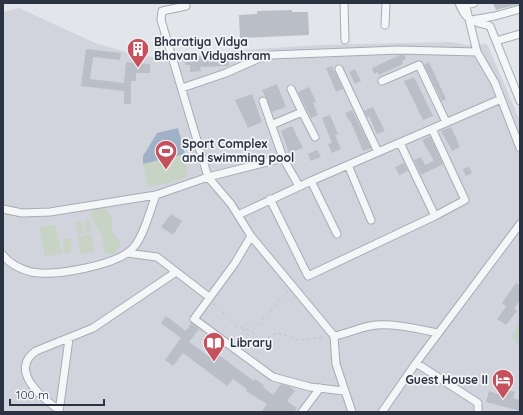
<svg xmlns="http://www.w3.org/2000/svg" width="523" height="415" viewBox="0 0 523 415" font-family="Quicksand,sans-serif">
<rect width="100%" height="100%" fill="#e2e5ea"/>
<path fill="#d1d4dc" d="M 19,8 L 95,43 L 136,55 L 171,59 L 244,50 L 318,45 L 452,42 L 467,45 L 487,44 L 520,121 L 520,412 L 3,412 L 3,12 Z"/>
<path fill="#c7d3c4" d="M 185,154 L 188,177 L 148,188 L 143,164 Z
M 97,205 C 112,210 114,219 112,233 C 122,240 123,247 112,255 L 105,253 L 102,244 L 103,236 C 97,228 88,217 93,206 Z
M 89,220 L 92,231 L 86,232 L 84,221 Z
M 81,221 L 84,233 L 78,234 L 75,222 Z
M 55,225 L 62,253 L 45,257 L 39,228 Z
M 91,234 L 94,252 L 81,254 L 77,236 Z
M 63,239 L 70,239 L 71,253 L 64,253 Z
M 520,322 L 520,348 L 512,337 L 516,327 Z"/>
<path fill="#a0b1c7" d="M 178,128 L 185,154 L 143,164 L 143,156 L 157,133 Z"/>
<path fill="#babec6" d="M 493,3 L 520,3 L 520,4 L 496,10 Z
M 292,10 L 292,12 L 308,12 L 309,35 L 240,38 L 239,15 L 257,14 L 257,11 Z
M 86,49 L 121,53 L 120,60 L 93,57 L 90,79 L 124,83 L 126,62 L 150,64 L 150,73 L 136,73 L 136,81 L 131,81 L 131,104 L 124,104 L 124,91 L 81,86 Z
M 234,51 L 234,61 L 229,61 L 229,66 L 200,67 L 201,71 L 190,72 L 190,65 L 185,65 L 185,57 L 212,56 L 213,54 Z
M 400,55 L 404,55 L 406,59 L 402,61 L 403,64 L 379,75 L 377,72 L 374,74 L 372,68 Z
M 429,62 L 446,99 L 442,101 L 424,65 Z
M 332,66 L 343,89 L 336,92 L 326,68 Z
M 355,69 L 361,81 L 355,84 L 349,72 Z
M 414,77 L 433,116 L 423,120 L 404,81 Z
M 277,84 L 286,107 L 272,112 L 262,90 Z
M 309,87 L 316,102 L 313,103 L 318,115 L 311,118 L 298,92 Z
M 252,94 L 262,122 L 248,128 L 235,100 Z
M 373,107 L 385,131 L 377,134 L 369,116 L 367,117 L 364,111 Z
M 352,110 L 371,148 L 363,151 L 350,120 L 349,121 L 345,113 Z
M 330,115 L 338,134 L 335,135 L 341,149 L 332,153 L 328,144 L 332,143 L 322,118 Z
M 292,126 L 303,148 L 289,153 L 281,131 Z
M 451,127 L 460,147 L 452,151 L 441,131 Z
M 430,136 L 443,164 L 421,175 L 414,160 L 421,157 L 425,165 L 434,161 L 422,140 Z
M 317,150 L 321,157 L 311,161 L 308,154 Z
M 404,163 L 408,171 L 399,175 L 395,167 Z
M 469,167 L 472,173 L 466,176 L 463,169 Z
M 171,214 L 182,221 L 173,235 L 161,227 Z
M 516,283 L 520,286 L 520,300 L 514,308 L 517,311 L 506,325 L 497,319 L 506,307 L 502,303 Z
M 166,316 L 186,331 L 191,323 L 199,329 L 189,342 L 214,360 L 219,355 L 254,381 L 255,379 L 264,385 L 263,387 L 273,395 L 281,384 L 289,386 L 295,391 L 287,401 L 297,408 L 294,412 L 261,412 L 267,404 L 246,391 L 247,389 L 233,379 L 227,386 L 183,353 L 173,366 L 165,360 L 181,338 L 161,323 Z
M 499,388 L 515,392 L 513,398 L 520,400 L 520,411 L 486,402 L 489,391 L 498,394 Z"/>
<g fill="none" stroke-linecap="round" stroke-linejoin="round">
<g stroke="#a7acb4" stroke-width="9">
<path id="minor" d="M 186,3 L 186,6 L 162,11 L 161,20 L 208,177 L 231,204 L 251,236 L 334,336 C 347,334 358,328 370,326 C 389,322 419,329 438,333
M 344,3 L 345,40
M 459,3 C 466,21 472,21 490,26 L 520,101
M 465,3 L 477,52 L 495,83 L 520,148
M 466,5 L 474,3
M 472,20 L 495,16 L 520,9
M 385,25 L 386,3
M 496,41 L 520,34
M 339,69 L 378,152
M 382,81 L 419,65 L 446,122
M 182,88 L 226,73 L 262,57 L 271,55 L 399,50 L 477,52
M 291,89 L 302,112
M 271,125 L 302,112 L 315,137
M 400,143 L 435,216
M 283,158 L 299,186
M 348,165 L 371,220
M 311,181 L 337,234
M 270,199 L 308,276 L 435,216 L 465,200 L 432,129
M 3,209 L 22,213 L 50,212 L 156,195 L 208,177 L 283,158 L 263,101
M 238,215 L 311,181 L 501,99
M 251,236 L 235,263 L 194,319 L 273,377 L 310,387 L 344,391
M 127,253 L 157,257 L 209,297
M 3,255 C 9,264 21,269 31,272 C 54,277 118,265 133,248 C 144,236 150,210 156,195
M 334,336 L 336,364 L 352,412
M 416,363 L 478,403 L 478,412
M 59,410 C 42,398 8,370 36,351 L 93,328 L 176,272
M 59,412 L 69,339
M 302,412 L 320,388
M 382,412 L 416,363 L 520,224"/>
</g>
<path stroke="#c0c3c8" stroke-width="1" stroke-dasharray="3 3" stroke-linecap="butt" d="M 288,291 L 253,330 L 254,341 L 257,342 L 278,333 L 298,340 L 325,337
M 213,304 C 227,314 234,330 252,330
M 243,329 L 253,340"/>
<use href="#minor" stroke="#f5f6f8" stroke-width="7"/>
</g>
<defs>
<g id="building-pin" transform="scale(1.15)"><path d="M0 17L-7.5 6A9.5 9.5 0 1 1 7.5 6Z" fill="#c6505c" stroke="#f2f4f7"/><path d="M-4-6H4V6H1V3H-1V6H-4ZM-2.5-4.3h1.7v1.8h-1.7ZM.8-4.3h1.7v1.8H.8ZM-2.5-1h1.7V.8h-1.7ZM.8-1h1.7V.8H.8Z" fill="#fff"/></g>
<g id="stadium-pin" transform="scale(1.15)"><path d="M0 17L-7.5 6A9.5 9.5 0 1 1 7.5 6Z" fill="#c6505c" stroke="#f2f4f7"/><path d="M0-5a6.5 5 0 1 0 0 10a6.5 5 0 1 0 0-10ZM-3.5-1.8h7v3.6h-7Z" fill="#fff"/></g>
<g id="library-pin" transform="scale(1.15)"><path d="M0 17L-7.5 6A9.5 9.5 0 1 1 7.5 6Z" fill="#c6505c" stroke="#f2f4f7"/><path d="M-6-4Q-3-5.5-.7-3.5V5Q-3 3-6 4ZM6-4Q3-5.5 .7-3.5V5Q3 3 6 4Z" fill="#fff"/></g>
<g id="hotel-pin" transform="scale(1.15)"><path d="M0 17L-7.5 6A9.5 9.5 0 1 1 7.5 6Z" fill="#c6505c" stroke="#f2f4f7"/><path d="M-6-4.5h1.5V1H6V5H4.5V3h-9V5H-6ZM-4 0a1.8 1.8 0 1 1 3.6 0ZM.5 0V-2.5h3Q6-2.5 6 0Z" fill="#fff"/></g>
</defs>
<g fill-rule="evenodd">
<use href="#building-pin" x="138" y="49"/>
<use href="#stadium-pin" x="166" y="151"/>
<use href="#library-pin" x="214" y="343"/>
<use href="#hotel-pin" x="503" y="380"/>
</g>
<g text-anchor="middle" stroke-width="3.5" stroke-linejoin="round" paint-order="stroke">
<g font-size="12" font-weight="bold" fill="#2b3241" stroke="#f2f4f7" text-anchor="start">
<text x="154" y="46">Bharatiya Vidya<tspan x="154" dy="14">Bhavan Vidyashram</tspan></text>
<text x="182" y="148">Sport Complex<tspan x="182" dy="14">and swimming pool</tspan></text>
<text x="230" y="347">Library</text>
<text x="488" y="384" text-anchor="end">Guest House II</text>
</g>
</g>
<rect width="523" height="415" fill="none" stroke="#2b3241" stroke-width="8"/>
<path d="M10 399v6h94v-6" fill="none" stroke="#2b3241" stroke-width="2"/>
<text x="16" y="399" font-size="12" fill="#2b3241" stroke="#f2f4f7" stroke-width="3" paint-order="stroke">100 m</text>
</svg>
